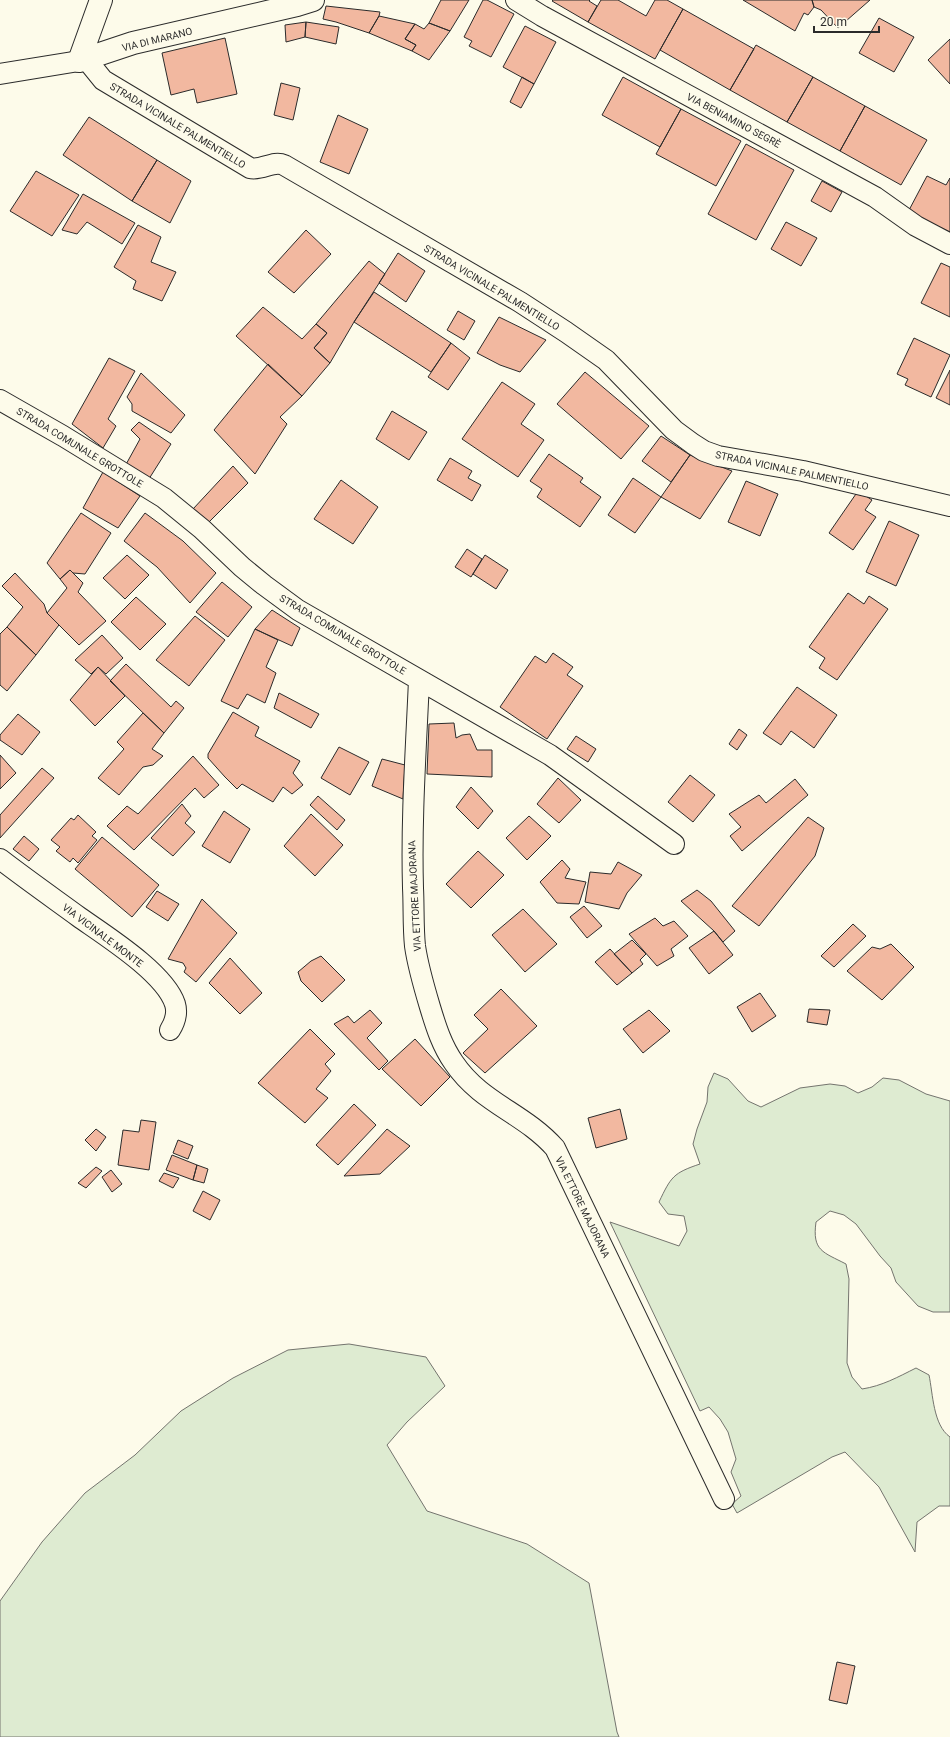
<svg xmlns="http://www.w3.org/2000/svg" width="950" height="1737" viewBox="0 0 950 1737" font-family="Roboto,sans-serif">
<rect width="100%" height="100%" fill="#fdfbea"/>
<path fill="#deebd1" stroke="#74746e" d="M 714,1073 L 728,1079 L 748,1101 L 761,1107 L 800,1088 L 830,1084 L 845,1086 L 858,1093 L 872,1087 L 883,1078 L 899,1080 L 926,1094 L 950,1101 L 950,1312 L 933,1312 L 918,1306 L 896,1282 L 891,1268 L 880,1256 L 856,1224 L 844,1215 L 830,1211 L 816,1222 C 812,1251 823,1252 846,1264 L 849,1279 L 847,1363 L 852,1377 L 862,1389 C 882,1386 898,1377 916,1368 L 929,1375 C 933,1394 933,1425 950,1437 L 950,1506 L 939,1506 L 917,1522 L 915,1552 L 879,1487 L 845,1452 L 832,1457 L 737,1513 L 732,1504 L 741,1496 L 731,1472 L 736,1459 L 728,1432 L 720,1419 L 709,1407 L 700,1411 L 610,1222 L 679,1246 L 687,1231 L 684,1216 L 668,1214 L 659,1202 C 671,1177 673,1173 700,1164 L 693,1144 L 697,1129 L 707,1102 L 708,1087 Z
M 349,1344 L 426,1357 L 445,1386 L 407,1422 L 387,1445 L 427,1511 L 527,1544 L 589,1583 L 617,1732 L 619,1737 L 0,1737 L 0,1601 L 42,1542 L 85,1493 L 135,1455 L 181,1411 L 233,1378 L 288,1350 Z"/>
<path fill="#f2b8a0" stroke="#2b2b2b" d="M 441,0 L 469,0 L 450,31 L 429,23 Z
M 483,0 L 487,0 L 514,14 L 491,57 L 469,46 L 472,41 L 464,37 Z
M 553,0 L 590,0 L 589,1 L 597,6 L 588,22 L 552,1 Z
M 601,0 L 618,0 L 646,16 L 655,0 L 667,0 L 683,9 L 655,59 L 588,22 Z
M 743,0 L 812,0 L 814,7 L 808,15 L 804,13 L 795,31 Z
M 812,0 L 870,0 L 838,28 L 821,10 L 814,7 Z
M 326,6 L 380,12 L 379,16 L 369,33 L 336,22 L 323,19 Z
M 683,9 L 754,49 L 730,90 L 660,50 Z
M 379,16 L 415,24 L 405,39 L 416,45 L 412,51 L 369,33 Z
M 879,18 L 914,37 L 894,72 L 859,53 Z
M 306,22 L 305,37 L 286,42 L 285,25 Z
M 306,22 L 339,27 L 336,44 L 305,37 Z
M 429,23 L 450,31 L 429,60 L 412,51 L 416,45 L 405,39 L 415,24 L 424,29 Z
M 525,26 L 556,42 L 534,84 L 503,67 Z
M 225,38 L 237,94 L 197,103 L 194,89 L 171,95 L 162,53 Z
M 950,39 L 950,84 L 928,60 Z
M 756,45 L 813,77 L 787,122 L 730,90 Z
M 522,77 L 534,84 L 521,108 L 510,102 Z
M 623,77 L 681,109 L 660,147 L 602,115 Z
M 813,77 L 865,106 L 840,151 L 787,122 Z
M 281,83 L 300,88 L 293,120 L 274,115 Z
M 865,106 L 927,140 L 901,185 L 840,151 Z
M 681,109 L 741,141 L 716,186 L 656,154 Z
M 338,115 L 368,129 L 349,174 L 320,162 Z
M 89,117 L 157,160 L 132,201 L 63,155 Z
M 746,144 L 794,170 L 756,240 L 708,214 Z
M 157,160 L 191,181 L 170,223 L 132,201 Z
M 36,171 L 79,195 L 52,236 L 10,211 Z
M 927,176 L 946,185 L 950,178 L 950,232 L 908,212 Z
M 822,181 L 842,192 L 831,212 L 811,201 Z
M 83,194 L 135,223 L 122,244 L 87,222 L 77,234 L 62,230 Z
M 786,222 L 817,238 L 801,266 L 771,249 Z
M 138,225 L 161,237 L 151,262 L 176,272 L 162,301 L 133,289 L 136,281 L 114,267 Z
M 306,230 L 331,254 L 294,293 L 268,272 Z
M 398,253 L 425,271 L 406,302 L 379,283 Z
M 369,261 L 385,274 L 354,322 L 330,363 L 314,348 L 327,333 L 316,324 Z
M 941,263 L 950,267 L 950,317 L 921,303 Z
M 374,292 L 451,343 L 431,372 L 354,322 Z
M 263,307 L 302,339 L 316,324 L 327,333 L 314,348 L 330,363 L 302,396 L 236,336 Z
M 458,311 L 475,321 L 464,340 L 447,330 Z
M 499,317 L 546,340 L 520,372 L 500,365 L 477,353 Z
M 914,338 L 950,355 L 931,397 L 905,385 L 908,379 L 897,374 Z
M 451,343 L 470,358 L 448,390 L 428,377 Z
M 109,358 L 135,371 L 108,419 L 116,426 L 103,448 L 72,424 Z
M 268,364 L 302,396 L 280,417 L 287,424 L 255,474 L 214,430 Z
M 950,370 L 950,405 L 936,398 Z
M 585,372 L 649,426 L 621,459 L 557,404 Z
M 141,373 L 185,415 L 171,433 L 132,411 L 132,404 L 127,397 Z
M 502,382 L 535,404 L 521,424 L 544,440 L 518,477 L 462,439 Z
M 392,411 L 427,432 L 409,460 L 376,439 Z
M 139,422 L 171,444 L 147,482 L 124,468 L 140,439 L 131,430 Z
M 661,436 L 690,455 L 671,482 L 642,461 Z
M 549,454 L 583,478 L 580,482 L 601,497 L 580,527 L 537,497 L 542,489 L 530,481 Z
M 690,455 L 732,471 L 700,519 L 661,497 Z
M 450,458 L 472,471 L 468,478 L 481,485 L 472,501 L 437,480 Z
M 233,466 L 248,483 L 209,522 L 193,509 Z
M 103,472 L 140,496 L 118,528 L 83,508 Z
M 633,478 L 661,497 L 635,533 L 608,515 Z
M 341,480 L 378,507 L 353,544 L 314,519 Z
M 746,481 L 778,494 L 760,536 L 728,522 Z
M 858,491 L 872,500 L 865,510 L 876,517 L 853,550 L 829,533 Z
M 81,513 L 111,533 L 85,574 L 73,573 L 70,570 L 60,579 L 47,563 Z
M 145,513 L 183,541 L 216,573 L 190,603 L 157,567 L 124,541 Z
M 889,521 L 919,535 L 896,586 L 866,572 Z
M 467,549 L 482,559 L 471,577 L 455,567 Z
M 127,555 L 149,575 L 125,599 L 103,578 Z
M 485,555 L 508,570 L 496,589 L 473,574 Z
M 70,570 L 83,583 L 78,592 L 106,621 L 79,645 L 47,613 L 67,588 L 60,579 Z
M 15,573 L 44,604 L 47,613 L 59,625 L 36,655 L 7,627 L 23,607 L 2,586 Z
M 222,582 L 252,607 L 228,637 L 196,612 Z
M 848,593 L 864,604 L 869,596 L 888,609 L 837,680 L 819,668 L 825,658 L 809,647 Z
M 136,597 L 166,624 L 140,650 L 111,622 Z
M 272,610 L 300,628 L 292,646 L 255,629 Z
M 195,616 L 225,640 L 189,686 L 156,660 Z
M 7,627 L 36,655 L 7,691 L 0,685 L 0,634 Z
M 255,629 L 278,640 L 266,667 L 276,673 L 265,703 L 247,694 L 238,709 L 221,701 Z
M 102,635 L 123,658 L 106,674 L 98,667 L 91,674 L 75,660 Z
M 553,653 L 573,667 L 567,675 L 583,686 L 547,739 L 500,707 L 535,656 L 546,663 Z
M 126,664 L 171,707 L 176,701 L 184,708 L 164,733 L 110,681 Z
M 98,667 L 125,696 L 95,726 L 70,700 Z
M 797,687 L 837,715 L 814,748 L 791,731 L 781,745 L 763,733 Z
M 279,693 L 319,714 L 311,728 L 274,708 Z
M 233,712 L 259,727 L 255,736 L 300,761 L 293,773 L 303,785 L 292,794 L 283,787 L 273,802 L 242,784 L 237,789 L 225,777 L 208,758 L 208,754 Z
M 143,713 L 164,733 L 152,749 L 163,756 L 153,765 L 143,767 L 119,795 L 98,778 L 124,749 L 117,742 Z
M 18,714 L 40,732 L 22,755 L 0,740 L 0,735 Z
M 454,723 L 456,738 L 462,735 L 470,734 L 477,750 L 492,750 L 492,777 L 427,774 L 429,724 Z
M 739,729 L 747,735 L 737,750 L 729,744 Z
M 576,736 L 596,749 L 588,762 L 567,749 Z
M 339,747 L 369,762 L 350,795 L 321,778 Z
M 0,755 L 16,773 L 0,789 Z
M 193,756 L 219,785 L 204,798 L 195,788 L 134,850 L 107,826 L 127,806 L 138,814 Z
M 382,759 L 405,765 L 403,799 L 372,786 Z
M 42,768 L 54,778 L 0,838 L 0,815 Z
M 690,775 L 715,795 L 693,822 L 668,802 Z
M 558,778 L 581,800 L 559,823 L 537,804 Z
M 795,779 L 808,795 L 742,851 L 730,836 L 741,827 L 729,814 L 759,795 L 766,803 Z
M 471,787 L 493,811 L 478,829 L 456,807 Z
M 318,796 L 345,820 L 337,830 L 310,805 Z
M 182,804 L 191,816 L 185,823 L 195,832 L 173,856 L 151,838 Z
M 224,811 L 250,829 L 230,863 L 202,846 Z
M 311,814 L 343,845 L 315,876 L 284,846 Z
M 78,815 L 96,832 L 92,836 L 97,840 L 78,863 L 73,858 L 70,862 L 56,851 L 60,847 L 51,840 L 71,818 L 74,820 Z
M 529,816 L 551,836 L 527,860 L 506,838 Z
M 808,817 L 824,828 L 815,856 L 759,926 L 732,906 Z
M 24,836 L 39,849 L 29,861 L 13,849 Z
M 102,837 L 159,885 L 132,917 L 75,869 Z
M 478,851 L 504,875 L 471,908 L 446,884 Z
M 562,860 L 570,869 L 565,878 L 586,882 L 579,904 L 557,903 L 540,882 Z
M 618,862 L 642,875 L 627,893 L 619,909 L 585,902 L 590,872 L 611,874 Z
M 697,890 L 711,901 L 735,931 L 723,942 L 714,931 L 681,901 Z
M 157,891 L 179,904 L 168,921 L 146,907 Z
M 202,899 L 237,933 L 196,982 L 184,972 L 186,968 L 183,963 L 168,959 Z
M 584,906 L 602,926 L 587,938 L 570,917 Z
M 523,909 L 557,944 L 525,972 L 492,935 Z
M 655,918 L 663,926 L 674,921 L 688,936 L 671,949 L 674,956 L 657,966 L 629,934 Z
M 853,924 L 866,936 L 834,967 L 821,956 Z
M 714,931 L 733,955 L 709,974 L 689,948 Z
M 632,940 L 646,954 L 640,960 L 643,964 L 632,973 L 614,954 Z
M 891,944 L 914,967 L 882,1000 L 847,971 L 872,947 L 880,949 Z
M 610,949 L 632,973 L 617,985 L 595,962 Z
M 321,956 L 345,980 L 322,1002 L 301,981 L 298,972 L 311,961 Z
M 230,958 L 262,993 L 240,1014 L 209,983 Z
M 501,989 L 537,1026 L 485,1073 L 463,1053 L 488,1029 L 474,1015 Z
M 760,993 L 776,1016 L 752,1032 L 737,1007 Z
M 809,1009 L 830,1010 L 827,1025 L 807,1022 Z
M 370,1010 L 382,1023 L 367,1038 L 388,1061 L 379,1070 L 334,1024 L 348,1016 L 354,1023 Z
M 649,1010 L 670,1031 L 643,1053 L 623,1029 Z
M 310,1029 L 335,1054 L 325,1064 L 331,1071 L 316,1089 L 328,1098 L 305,1123 L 258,1083 Z
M 415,1039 L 450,1077 L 421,1106 L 382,1069 Z
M 354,1104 L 376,1125 L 338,1165 L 316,1145 Z
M 620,1109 L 627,1139 L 596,1148 L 588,1118 Z
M 141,1120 L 156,1122 L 149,1170 L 118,1165 L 123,1130 L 139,1132 Z
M 96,1129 L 106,1137 L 96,1151 L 85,1140 Z
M 387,1129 L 410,1146 L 380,1174 L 344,1176 Z
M 178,1140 L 193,1146 L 188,1159 L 173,1153 Z
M 172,1155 L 197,1165 L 193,1180 L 166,1170 Z
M 197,1165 L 208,1169 L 204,1183 L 193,1180 Z
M 96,1167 L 102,1171 L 86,1188 L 78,1183 Z
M 111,1170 L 122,1184 L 112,1192 L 102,1177 Z
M 164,1173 L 179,1178 L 173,1188 L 159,1181 Z
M 203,1191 L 220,1200 L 210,1220 L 193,1211 Z
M 837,1662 L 855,1666 L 847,1704 L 829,1700 Z"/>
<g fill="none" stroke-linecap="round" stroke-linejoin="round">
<g stroke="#2b2b2b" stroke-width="22">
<path id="minor" d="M 516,0 L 542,16 L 875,197 L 916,226 L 950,244
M 86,59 L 103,80 L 250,168 C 262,171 273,160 284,165 L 520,302 L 566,332 L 606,360 L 674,430 L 693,444 L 704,451 L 718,456 L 803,471 L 950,506
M 0,74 L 79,61
M 0,400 L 63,436 L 164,498 L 202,529 L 242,567 L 264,585 L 298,610 L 550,755 L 674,844
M 419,680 C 416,749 411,819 413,888 C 414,907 413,927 415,946 C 418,967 424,987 430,1007 C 436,1027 442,1046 454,1063 C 481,1103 524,1113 555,1148 L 724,1499
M 0,859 C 26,879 53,898 79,917 C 106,936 165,973 175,1004 C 178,1014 175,1022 170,1030"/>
</g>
<g stroke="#2b2b2b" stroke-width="24">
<path id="tertiary" d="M 79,61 L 133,43 L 297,5 L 313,0
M 79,61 L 101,0"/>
</g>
<use href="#minor" stroke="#fdfbea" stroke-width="20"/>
<use href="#tertiary" stroke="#fdfbea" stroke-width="22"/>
</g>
<g text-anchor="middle" stroke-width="3" stroke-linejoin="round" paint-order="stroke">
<g font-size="10" fill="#2b2b2b" stroke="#fdfbea">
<text transform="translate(157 39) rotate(-14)" y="4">VIA DI MARANO</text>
<text transform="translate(734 120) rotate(28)" y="4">VIA BENIAMINO SEGRÈ</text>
<text transform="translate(178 125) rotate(31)" y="4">STRADA VICINALE PALMENTIELLO</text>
<text transform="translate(492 287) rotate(31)" y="4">STRADA VICINALE PALMENTIELLO</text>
<text transform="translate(80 447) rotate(31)" y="4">STRADA COMUNALE GROTTOLE</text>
<text transform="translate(792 470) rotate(12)" y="4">STRADA VICINALE PALMENTIELLO</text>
<text transform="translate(343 634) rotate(31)" y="4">STRADA COMUNALE GROTTOLE</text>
<text transform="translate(414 896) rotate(-93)" y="4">VIA ETTORE MAJORANA</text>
<text transform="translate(103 935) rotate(37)" y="4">VIA VICINALE MONTE</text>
<text transform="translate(583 1207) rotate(64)" y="4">VIA ETTORE MAJORANA</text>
</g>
</g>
<path d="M814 26v6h65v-6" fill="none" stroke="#2b2b2b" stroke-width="2"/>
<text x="820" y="26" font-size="12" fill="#2b2b2b" stroke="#fdfbea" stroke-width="3" paint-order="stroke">20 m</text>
</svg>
